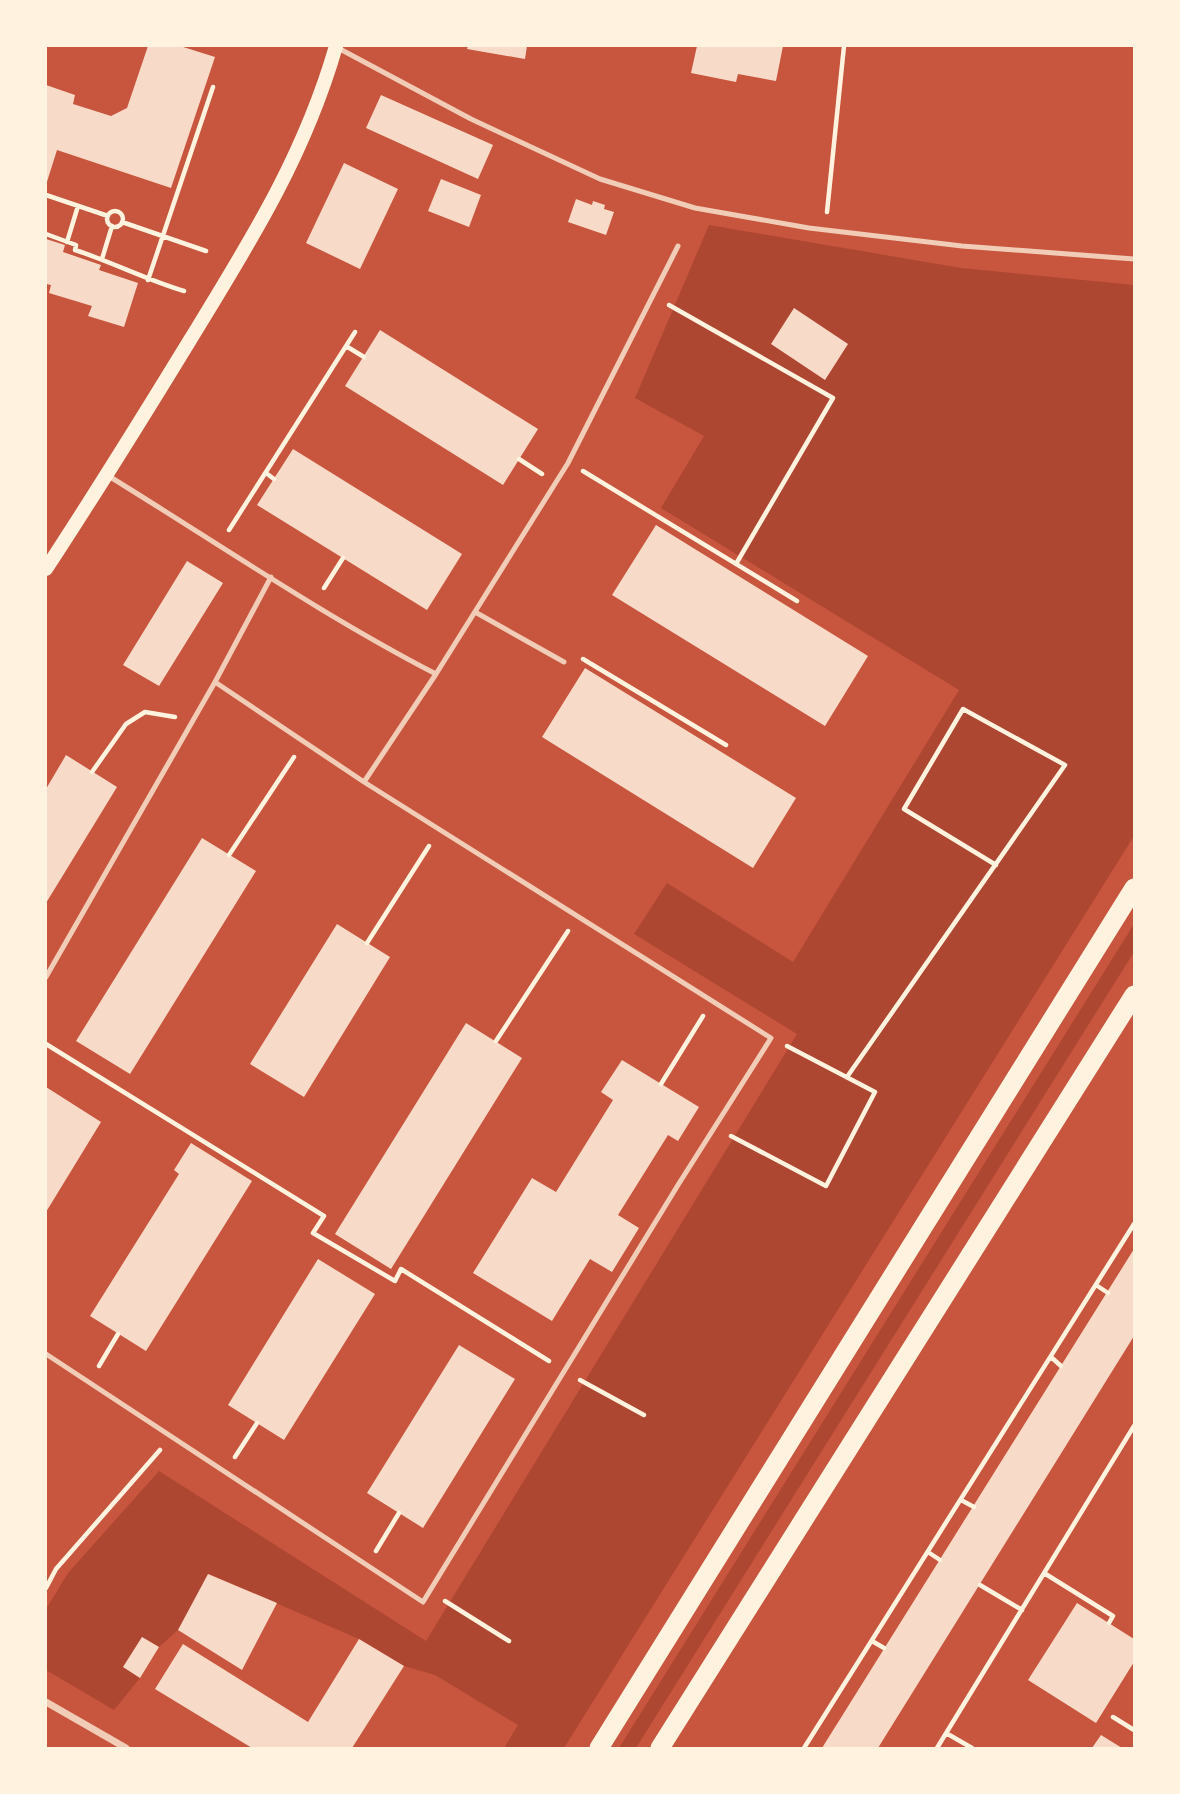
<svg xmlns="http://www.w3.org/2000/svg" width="1180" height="1794" viewBox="0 0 1180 1794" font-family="'Roboto Condensed',sans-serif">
<rect width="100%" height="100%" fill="#c8553d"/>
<path fill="#ae4732" d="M 709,225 L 961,268 L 1134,285 L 1134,836 L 564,1748 L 504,1748 L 518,1725 L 435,1675 L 404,1666 L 359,1639 L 209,1574 L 178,1630 L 159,1647 L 142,1637 L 124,1667 L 140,1678 L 114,1710 L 46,1670 L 46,1609 L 68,1573 L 159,1471 L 426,1641 L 797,1034 L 634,934 L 667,883 L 793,962 L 959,690 L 661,508 L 704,436 L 635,398 Z
M 1134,924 L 1134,952 L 636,1748 L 619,1748 Z"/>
<path fill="#f7dbc8" d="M 148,46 L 180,46 L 215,57 L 171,188 L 57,150 L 46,185 L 46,85 L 75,95 L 73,104 L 111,116 L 127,108 Z
M 468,46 L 527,46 L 525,59 L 467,49 Z
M 697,46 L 783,46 L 776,81 L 738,74 L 736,82 L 691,73 Z
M 381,95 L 493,145 L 478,179 L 366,128 Z
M 344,163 L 398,189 L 360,269 L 306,243 Z
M 441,179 L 481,195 L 469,227 L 428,211 Z
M 576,199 L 592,205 L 593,201 L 605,205 L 604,209 L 614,212 L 606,235 L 568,222 Z
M 46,239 L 65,245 L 63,252 L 101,265 L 99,270 L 138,283 L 124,327 L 88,316 L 92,306 L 49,293 L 51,285 L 46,284 Z
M 794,308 L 848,344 L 825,380 L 771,344 Z
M 380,330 L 538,429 L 503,485 L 345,386 Z
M 293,449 L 462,554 L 427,610 L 257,505 Z
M 656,525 L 868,656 L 825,726 L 612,595 Z
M 187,561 L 223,583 L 159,686 L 123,665 Z
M 585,668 L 796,798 L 753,868 L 542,737 Z
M 66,755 L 117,787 L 46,903 L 46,789 Z
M 202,838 L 256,871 L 130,1074 L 76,1041 Z
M 337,924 L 390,957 L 304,1097 L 250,1064 Z
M 466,1023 L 522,1058 L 391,1269 L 335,1234 Z
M 622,1060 L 699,1107 L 678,1141 L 668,1135 L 618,1215 L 639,1228 L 612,1272 L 590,1259 L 552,1321 L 473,1273 L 532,1178 L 556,1192 L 613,1100 L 601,1092 Z
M 46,1087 L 101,1122 L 46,1212 Z
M 191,1143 L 252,1181 L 146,1351 L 90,1316 L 179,1174 L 174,1170 Z
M 1134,1249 L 1134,1336 L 878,1748 L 822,1748 Z
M 318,1259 L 375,1294 L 284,1440 L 228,1405 Z
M 459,1345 L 515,1379 L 423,1528 L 367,1493 Z
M 208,1574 L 277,1603 L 242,1670 L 178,1630 Z
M 1077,1603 L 1134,1639 L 1134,1662 L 1096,1723 L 1028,1680 Z
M 142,1637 L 159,1647 L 140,1678 L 123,1667 Z
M 359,1639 L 404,1666 L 352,1748 L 252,1748 L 155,1689 L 183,1644 L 308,1722 Z
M 1101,1735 L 1122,1748 L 1092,1748 Z"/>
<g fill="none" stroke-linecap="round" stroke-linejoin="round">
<path stroke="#fff3e0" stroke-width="4.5" d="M 46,195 L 108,216
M107 219a8 8 0 1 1 16 0a8 8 0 1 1-16 0Z
M 827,212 L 844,46
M 122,222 L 206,251
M 46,234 L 76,245 L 75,250 C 112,262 147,280 184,291
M 67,242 L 78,206
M 102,259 L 112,226
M 148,280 L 213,87
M 669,305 L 833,398 L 736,564
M 346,346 L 364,357
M 519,459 L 542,474
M 583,471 L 797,601
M 266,473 L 274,479
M 229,530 L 355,332
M 324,588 L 343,558
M 583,659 L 726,745
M 92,772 L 126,724 L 145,712 L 175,717
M 229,855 L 294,757
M 367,943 L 429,846
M 496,1041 L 568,931
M 46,1044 L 324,1216 L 313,1233 L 395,1281 L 401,1269 L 549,1361
M 847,1077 L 1065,765 L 963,709 L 904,809 L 996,865
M 661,1084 L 703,1016
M 731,1136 L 826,1186 L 875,1092 L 787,1046
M 1096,1285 L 1108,1293
M 1051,1357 L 1061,1366
M 99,1366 L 118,1334
M 580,1380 L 644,1415
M 235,1457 L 257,1423
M 961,1500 L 974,1507
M 376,1551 L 399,1513
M 928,1552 L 940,1560
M 1044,1573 L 1113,1616 L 1109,1623
M 980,1585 L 1022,1610
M 46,1588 L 56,1569 L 160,1450
M 445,1601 L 509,1641
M 872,1641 L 884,1648
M 1113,1717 L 1134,1730
M 946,1733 L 972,1748
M 804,1748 L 1134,1224
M 937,1748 L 1134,1426"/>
<path stroke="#f1ccb7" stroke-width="5" d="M 338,48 L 471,119 L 600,179 L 695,208 L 809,228 L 962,246 L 1134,259
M 107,475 C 216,542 322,615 436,674 L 364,782 L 215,682 L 271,577
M 475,612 L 564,662
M 436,674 L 568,463 L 678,246
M 46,977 L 215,682
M 46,1354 L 423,1602 L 678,1185 L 771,1038 L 364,782"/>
<path stroke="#f1ccb7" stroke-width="7" d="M 46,1702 L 126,1748"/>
<path stroke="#fff3e0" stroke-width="14" d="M 46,569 C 95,494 143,417 190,340 C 250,242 304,157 336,46"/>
<path stroke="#fff3e0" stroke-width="19" d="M 599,1748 L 1134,888
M 660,1748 L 1134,995"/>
</g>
<rect width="1180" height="1794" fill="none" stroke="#fff3e0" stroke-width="94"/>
</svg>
